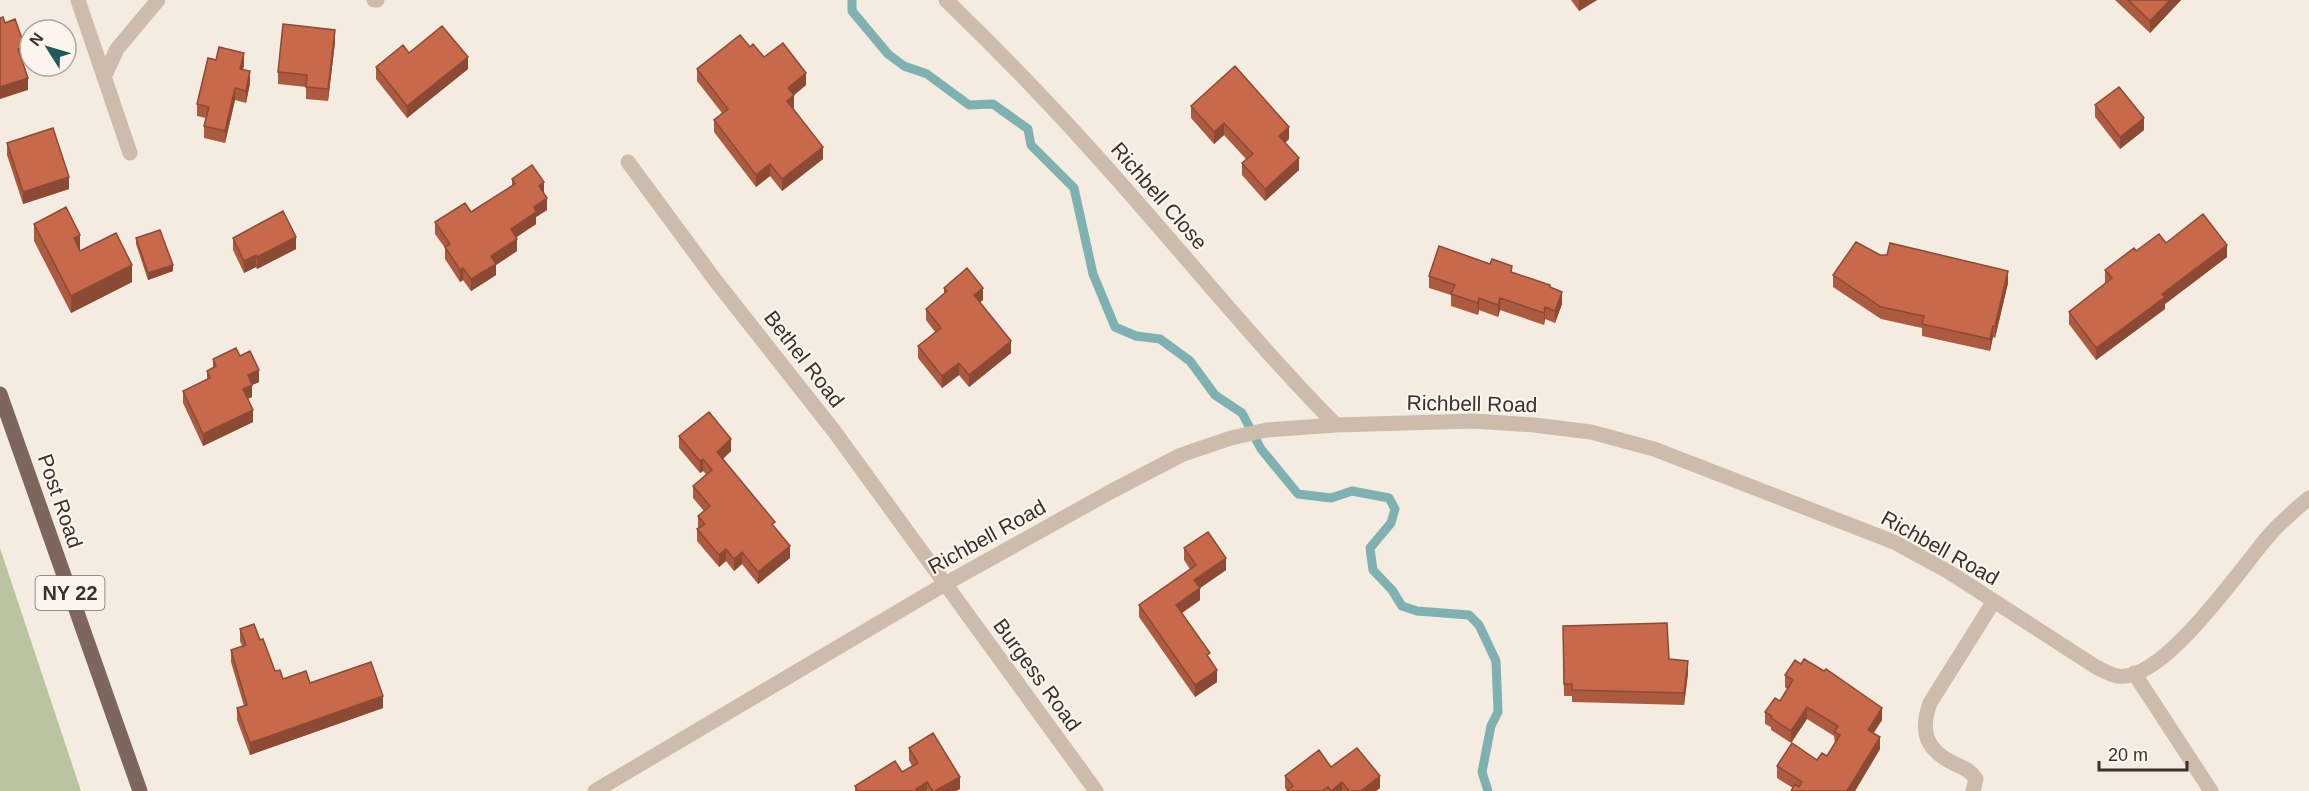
<svg xmlns="http://www.w3.org/2000/svg" width="2309" height="791" viewBox="0 0 2309 791" font-family="Helvetica,sans-serif">
<rect width="100%" height="100%" fill="#f4ebe1"/>
<path fill="#b8c4a0" d="M 0,548 L 81,791 L 0,791 Z"/>
<g fill="none" stroke-linecap="round" stroke-linejoin="round">
<path stroke="#7fb0b2" stroke-width="9" d="M 852,0 L 852,11 L 888,54 L 904,66 L 927,74 L 969,105 L 993,104 L 1028,129 L 1031,145 L 1074,188 L 1093,274 L 1115,327 L 1136,336 L 1160,339 L 1190,361 L 1215,395 L 1242,413 L 1261,449 L 1298,494 L 1331,498 L 1352,491 L 1389,498 L 1395,509 L 1391,523 L 1370,548 L 1373,570 L 1392,590 L 1402,606 L 1417,611 L 1469,615 L 1479,625 L 1496,661 L 1498,712 L 1491,726 L 1482,772 L 1488,791"/>
<path stroke="#cdbbac" stroke-width="15" d="M 78,0 L 130,153
M 374,0 L 377,0
M 946,0 C 1003,55 1057,111 1109,170 C 1185,255 1256,344 1336,425
M 104,77 L 117,49 L 158,0
M 628,162 L 715,280 L 834,431 L 1096,791
M 2134,673 L 2211,791
M 595,791 L 945,584 L 1112,491 L 1181,455 L 1231,438 L 1266,430 L 1336,425 L 1473,421 L 1534,425 L 1591,432 L 1654,449 L 1894,542 L 1949,572 L 2096,667 C 2103,670 2110,675 2117,676 C 2164,684 2243,564 2272,532 C 2283,520 2296,509 2309,498
M 1973,791 L 1976,779 C 1969,769 1963,768 1953,763 C 1925,749 1920,731 1930,703 L 1994,601"/>
<path stroke="#7d675c" stroke-width="15" d="M 0,394 L 140,791"/>
</g>
<path fill="#ac5a40" d="M 1571,0 L 1597,0 L 1579,11 Z
M 2115,0 L 2181,0 L 2150,33 Z
M 335,42 L 328,101 L 306,99 L 306,87 L 278,84 L 278,72 Z
M 750,47 L 806,85 L 794,95 L 794,107 L 793,108 L 823,159 L 782,191 L 770,176 L 756,187 L 714,132 L 714,120 L 722,113 L 697,81 L 697,69 Z
M 409,53 L 468,69 L 407,118 L 376,79 L 376,67 Z
M 244,65 L 243,69 L 250,83 L 246,103 L 235,100 L 225,143 L 204,138 L 204,126 L 206,118 L 197,116 L 197,104 Z
M 2095,105 L 2144,130 L 2120,149 L 2095,117 Z
M 1191,106 L 1289,139 L 1285,143 L 1299,170 L 1265,201 L 1242,175 L 1242,163 L 1246,159 L 1224,135 L 1214,144 L 1191,118 Z
M 7,143 L 69,189 L 23,204 L 7,155 Z
M 512,179 L 544,193 L 547,210 L 536,217 L 536,224 L 516,237 L 517,251 L 496,265 L 496,275 L 471,291 L 463,280 L 460,282 L 445,259 L 445,248 L 435,234 L 435,222 L 471,212 L 512,186 Z
M 34,224 L 80,250 L 132,282 L 71,313 L 34,241 Z
M 136,238 L 173,271 L 148,280 L 136,244 Z
M 233,238 L 296,249 L 257,269 L 256,267 L 244,273 L 233,250 Z
M 2166,243 L 2227,257 L 2165,304 L 2165,309 L 2096,360 L 2069,324 L 2069,312 L 2106,283 L 2105,282 L 2105,270 L 2136,251 Z
M 1880,255 L 2008,283 L 1995,338 L 1993,337 L 1990,351 L 1922,336 L 1922,328 L 1881,319 L 1833,287 L 1833,275 Z
M 1512,272 L 1550,288 L 1562,304 L 1555,323 L 1545,319 L 1544,325 L 1500,310 L 1498,317 L 1479,310 L 1478,315 L 1451,306 L 1451,295 L 1429,288 L 1429,276 Z
M 944,288 L 983,300 L 980,302 L 1011,353 L 969,387 L 959,375 L 942,388 L 918,358 L 918,346 L 935,332 L 926,320 L 926,309 L 944,294 Z
M 240,356 L 259,382 L 252,385 L 252,397 L 247,399 L 253,422 L 203,446 L 183,403 L 183,391 L 207,380 L 207,371 L 213,368 L 213,359 Z
M 679,436 L 731,451 L 723,459 L 775,528 L 790,558 L 758,584 L 742,564 L 734,571 L 726,561 L 719,567 L 697,541 L 697,529 L 698,528 L 698,516 L 704,511 L 693,498 L 693,486 L 706,474 L 703,471 L 700,473 L 679,448 Z
M 1184,548 L 1226,570 L 1200,588 L 1200,600 L 1182,613 L 1210,660 L 1217,682 L 1195,697 L 1139,617 L 1139,605 L 1190,569 L 1184,560 Z
M 240,629 L 260,640 L 275,671 L 283,679 L 310,683 L 383,708 L 250,755 L 237,720 L 237,708 L 244,706 L 231,662 L 231,650 L 242,646 L 240,641 Z
M 1563,637 L 1669,659 L 1688,673 L 1684,705 L 1572,702 L 1572,696 L 1564,696 Z
M 1785,675 L 1882,720 L 1873,733 L 1880,749 L 1855,791 L 1793,788 L 1777,778 L 1777,766 L 1817,760 L 1827,756 L 1835,744 L 1834,736 L 1807,719 L 1791,743 L 1771,730 L 1771,727 L 1765,724 L 1765,712 L 1780,701 L 1787,689 L 1785,687 Z
M 909,748 L 960,789 L 956,791 L 855,791 L 855,786 L 902,772 L 912,766 L 909,760 Z
M 1331,767 L 1380,788 L 1376,791 L 1287,791 L 1285,788 L 1285,776 Z"/>
<path fill="#8c4a34" d="M 1579,0 L 1597,0 L 1579,11 Z
M 2170,0 L 2181,0 L 2150,33 L 2150,21 Z
M 335,30 L 335,42 L 328,101 L 328,89 Z
M 25,47 L 25,59 L 18,61 L 18,49 Z
M 244,53 L 244,65 L 240,81 L 240,69 Z
M 468,57 L 468,69 L 407,118 L 407,106 Z
M 250,71 L 250,83 L 246,103 L 246,91 Z
M 806,73 L 806,85 L 788,100 L 788,88 Z
M 28,78 L 28,90 L 0,99 L 0,87 Z
M 235,88 L 235,100 L 225,143 L 225,131 Z
M 794,95 L 794,107 L 787,113 L 787,101 Z
M 2144,118 L 2144,130 L 2120,149 L 2120,137 Z
M 1224,123 L 1224,135 L 1214,144 L 1214,132 Z
M 1289,127 L 1289,139 L 1279,148 L 1279,136 Z
M 823,147 L 823,159 L 782,191 L 782,179 Z
M 1299,158 L 1299,170 L 1265,201 L 1265,189 Z
M 770,164 L 770,176 L 756,187 L 756,175 Z
M 69,177 L 69,189 L 23,204 L 23,192 Z
M 544,182 L 544,194 L 539,186 Z
M 547,198 L 547,210 L 536,217 L 536,224 L 511,241 L 511,229 L 534,207 Z
M 80,235 L 80,252 L 74,238 Z
M 296,237 L 296,249 L 257,269 L 257,257 Z
M 517,239 L 517,251 L 496,265 L 496,275 L 471,291 L 471,279 L 491,256 Z
M 2227,245 L 2227,257 L 2165,304 L 2165,309 L 2096,360 L 2096,348 L 2162,294 Z
M 256,255 L 256,267 L 244,273 L 244,261 Z
M 132,265 L 132,282 L 71,313 L 71,296 Z
M 173,265 L 173,271 L 148,280 L 148,273 Z
M 463,268 L 463,280 L 460,282 L 460,270 Z
M 2008,271 L 2008,283 L 1995,338 L 1995,326 Z
M 983,288 L 983,300 L 974,307 L 974,295 Z
M 1562,292 L 1562,304 L 1555,323 L 1555,311 Z
M 1479,298 L 1479,310 L 1478,315 L 1478,303 Z
M 1500,298 L 1500,310 L 1498,317 L 1498,305 Z
M 1545,307 L 1545,319 L 1544,325 L 1544,313 Z
M 1993,326 L 1993,337 L 1990,351 L 1990,339 Z
M 1011,341 L 1011,353 L 969,387 L 969,375 Z
M 959,363 L 959,375 L 942,388 L 942,376 Z
M 259,370 L 259,382 L 252,385 L 252,397 L 243,401 L 243,389 L 248,375 Z
M 253,410 L 253,422 L 203,446 L 203,434 Z
M 731,439 L 731,451 L 717,464 L 717,452 Z
M 703,459 L 703,471 L 700,473 L 700,461 Z
M 790,546 L 790,558 L 758,584 L 758,572 Z
M 726,549 L 726,561 L 719,567 L 719,555 Z
M 742,552 L 742,564 L 734,571 L 734,559 Z
M 1226,558 L 1226,570 L 1200,588 L 1200,600 L 1176,617 L 1176,605 L 1194,580 Z
M 1688,661 L 1688,673 L 1684,705 L 1684,693 Z
M 1217,670 L 1217,682 L 1195,697 L 1195,685 Z
M 383,696 L 383,708 L 250,755 L 250,743 Z
M 1807,707 L 1807,719 L 1791,743 L 1791,731 Z
M 1882,708 L 1882,720 L 1868,742 L 1868,730 Z
M 1880,737 L 1880,749 L 1855,791 L 1847,791 Z
M 1380,776 L 1380,788 L 1376,791 L 1361,791 Z
M 960,777 L 960,789 L 956,791 L 935,791 Z
M 927,782 L 927,791 L 916,791 L 916,789 Z
M 1342,782 L 1342,791 L 1331,791 Z"/>
<path fill="#c8694b" stroke="#8c4a34" stroke-width="1.5" d="M 2128,0 L 2170,0 L 2150,21 Z
M 3,17 L 5,23 L 15,19 L 25,47 L 18,49 L 28,78 L 0,87 L 0,18 Z
M 283,24 L 335,30 L 328,89 L 306,87 L 307,75 L 278,72 Z
M 442,26 L 468,57 L 407,106 L 376,67 L 403,45 L 409,53 Z
M 740,35 L 750,47 L 753,44 L 764,57 L 783,43 L 806,73 L 788,88 L 794,95 L 787,101 L 823,147 L 782,179 L 770,164 L 756,175 L 714,120 L 728,109 L 697,69 Z
M 219,47 L 244,53 L 240,69 L 250,71 L 246,91 L 235,88 L 225,131 L 204,126 L 209,107 L 197,104 L 208,58 L 216,60 Z
M 1235,66 L 1289,127 L 1279,136 L 1299,158 L 1265,189 L 1242,163 L 1253,154 L 1224,123 L 1214,132 L 1191,106 Z
M 2119,87 L 2144,118 L 2120,137 L 2095,105 Z
M 53,128 L 69,177 L 23,192 L 7,143 Z
M 532,165 L 544,182 L 539,186 L 547,198 L 534,207 L 536,212 L 511,229 L 517,239 L 491,256 L 496,264 L 471,279 L 463,268 L 460,270 L 445,247 L 450,244 L 435,222 L 465,203 L 471,212 L 515,184 L 512,179 Z
M 66,207 L 80,235 L 74,238 L 80,251 L 116,233 L 132,265 L 71,296 L 34,224 Z
M 283,211 L 296,237 L 257,257 L 256,255 L 244,261 L 233,238 Z
M 2203,214 L 2227,245 L 2162,294 L 2165,297 L 2096,348 L 2069,312 L 2112,278 L 2105,270 L 2134,248 L 2136,251 L 2159,234 L 2166,243 Z
M 160,230 L 173,265 L 148,273 L 136,238 Z
M 1856,242 L 1880,255 L 1887,255 L 1890,243 L 2008,271 L 1995,326 L 1993,326 L 1990,339 L 1922,324 L 1924,316 L 1881,307 L 1833,275 Z
M 1439,246 L 1490,264 L 1492,259 L 1512,266 L 1511,272 L 1550,285 L 1550,287 L 1562,292 L 1555,311 L 1545,307 L 1544,313 L 1500,298 L 1498,305 L 1479,298 L 1478,303 L 1451,294 L 1455,285 L 1429,276 Z
M 967,268 L 983,288 L 974,295 L 1011,341 L 969,375 L 959,363 L 942,376 L 918,346 L 941,328 L 926,309 L 947,291 L 944,288 Z
M 236,348 L 240,356 L 250,351 L 259,370 L 248,375 L 252,385 L 243,389 L 253,410 L 203,434 L 183,391 L 210,378 L 207,371 L 216,366 L 213,359 Z
M 709,412 L 731,439 L 717,452 L 775,522 L 772,524 L 790,546 L 758,572 L 742,552 L 734,559 L 726,549 L 719,555 L 697,529 L 705,524 L 698,516 L 710,506 L 693,486 L 712,470 L 703,459 L 700,461 L 679,436 Z
M 1208,532 L 1226,558 L 1194,580 L 1200,588 L 1176,605 L 1210,653 L 1207,655 L 1217,670 L 1195,685 L 1139,605 L 1196,565 L 1184,548 Z
M 1667,623 L 1669,659 L 1688,661 L 1684,693 L 1572,690 L 1572,684 L 1564,684 L 1563,626 Z
M 254,624 L 260,640 L 263,639 L 275,671 L 280,670 L 283,679 L 306,671 L 310,683 L 371,662 L 383,696 L 250,743 L 237,708 L 247,705 L 231,650 L 246,645 L 240,629 Z
M 1804,659 L 1824,671 L 1826,669 L 1882,708 L 1868,730 L 1880,737 L 1847,791 L 1791,791 L 1795,784 L 1799,787 L 1802,782 L 1777,766 L 1792,743 L 1817,760 L 1822,753 L 1827,756 L 1840,735 L 1834,732 L 1838,726 L 1807,707 L 1791,731 L 1771,718 L 1772,716 L 1765,712 L 1775,698 L 1780,701 L 1793,680 L 1785,675 L 1795,660 L 1801,664 Z
M 933,733 L 960,777 L 935,791 L 933,791 L 927,782 L 916,789 L 917,791 L 858,791 L 855,786 L 895,761 L 902,772 L 918,763 L 909,748 Z
M 1357,748 L 1380,776 L 1361,791 L 1349,791 L 1342,782 L 1331,791 L 1328,787 L 1322,791 L 1287,791 L 1293,786 L 1285,776 L 1319,750 L 1331,767 Z"/>
<g text-anchor="middle" stroke-width="4.5" stroke-linejoin="round" paint-order="stroke">
<rect fill="#fbf5ee" stroke="#756b66" stroke-width="1.5" x="35.5" y="576" width="69" height="34" rx="4.5"/>
<g font-size="20" font-weight="bold" fill="#3b302b">
<text x="70" y="600">NY 22</text>
</g>
<g font-size="21" fill="#3b302b" stroke="#fbf5ee">
<text transform="translate(1159 196) rotate(49)" y="7">Richbell Close</text>
<text transform="translate(804 359) rotate(52)" y="7">Bethel Road</text>
<text transform="translate(1472 404) rotate(1)" y="7">Richbell Road</text>
<text transform="translate(60 501) rotate(71)" y="7">Post Road</text>
<text transform="translate(987 537) rotate(-29)" y="7">Richbell Road</text>
<text transform="translate(1940 548) rotate(29)" y="7">Richbell Road</text>
<text transform="translate(1037 675) rotate(54)" y="7">Burgess Road</text>
</g>
</g>
<g transform="translate(48 48) rotate(307)"><circle r="28" fill="#fbf5ee" stroke="#aea6a0" stroke-width="1.5"/>
<path d="M0-4.5L10 22L0 15L-10 22Z" fill="#1f5a5e"/>
<text y="-9" font-size="16" font-weight="bold" text-anchor="middle" fill="#3b302b">N</text>
</g>
<path d="M2099 761v9h88v-9" fill="none" stroke="#3b302b" stroke-width="3"/>
<text x="2108" y="761" font-size="18" fill="#3b302b" stroke="#fbf5ee" stroke-width="4.5" paint-order="stroke">20 m</text>
</svg>
